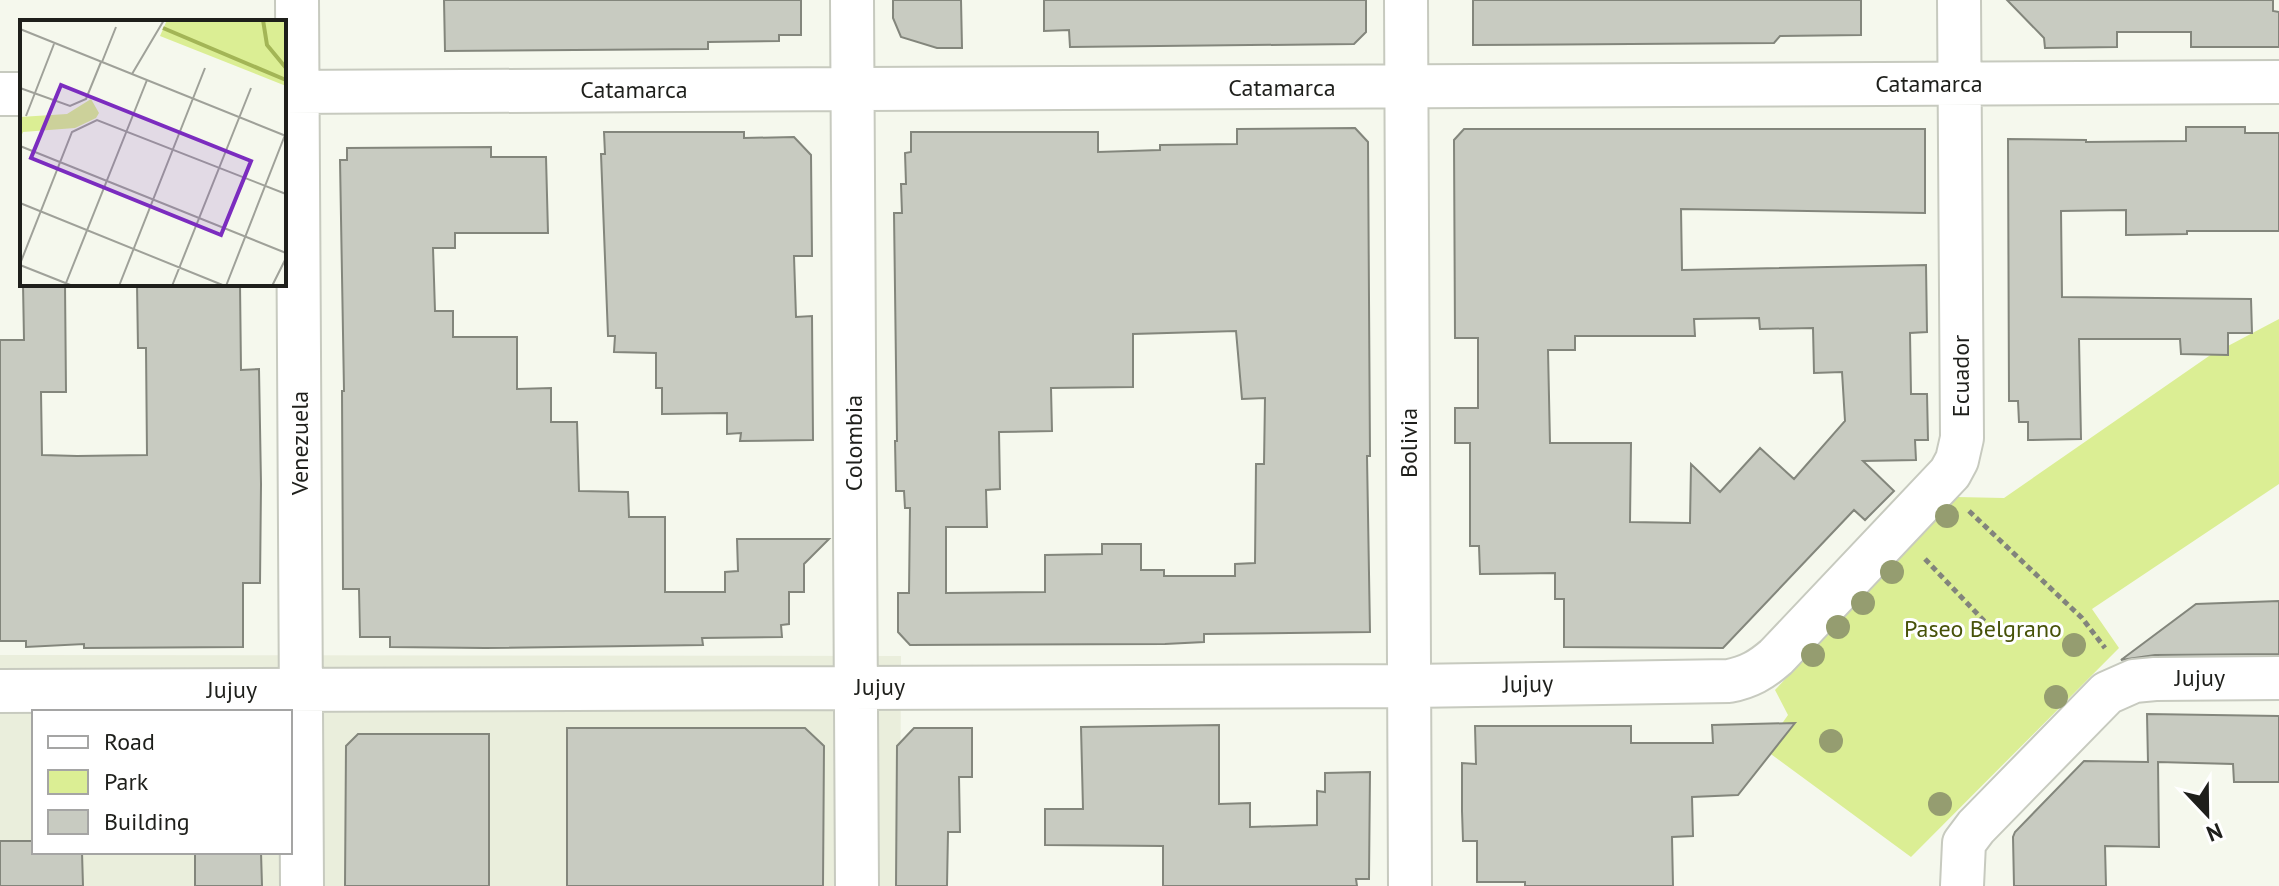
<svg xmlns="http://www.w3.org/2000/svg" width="2279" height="886" viewBox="0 0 2279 886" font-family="'PT Sans',sans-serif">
<rect width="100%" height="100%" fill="#f5f8ed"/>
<path fill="#eaeedc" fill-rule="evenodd" d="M 0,655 L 901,656 L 900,886 L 0,886 ZM 34,712 L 290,712 L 290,852 L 34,852 Z"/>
<path fill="#dbee94" d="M 2279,319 L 2279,484 L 2092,609 L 2119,648 L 1911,857 L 1764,749 L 1788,715 L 1775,690 L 1957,497 L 2004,498 L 2209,356 Z"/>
<path fill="#c8cbc1" stroke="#83867c" stroke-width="2" fill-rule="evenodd" d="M 444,0 L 801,0 L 801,35 L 779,35 L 779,41 L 708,42 L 708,49 L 445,51 Z
M 893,0 L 961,0 L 962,48 L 937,48 L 901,37 L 893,18 Z
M 1044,0 L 1366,0 L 1366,32 L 1354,44 L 1070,47 L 1069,30 L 1044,31 Z
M 1473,0 L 1861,0 L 1861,35 L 1780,36 L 1774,43 L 1473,45 Z
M 2007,0 L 2273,0 L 2273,11 L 2279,12 L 2279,47 L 2191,47 L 2191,32 L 2117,32 L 2117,47 L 2045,48 L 2044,38 Z
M 2186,127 L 2245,127 L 2245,133 L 2279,133 L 2279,231 L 2187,231 L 2187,234 L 2126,235 L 2126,210 L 2061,211 L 2062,297 L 2251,299 L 2252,333 L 2228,333 L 2228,355 L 2181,354 L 2180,339 L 2079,339 L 2081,439 L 2028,440 L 2028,422 L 2019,422 L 2018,401 L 2009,401 L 2008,139 L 2086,140 L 2086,142 L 2186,141 Z
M 1355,128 L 1368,142 L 1370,456 L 1367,456 L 1370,632 L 1204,634 L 1204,642 L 1165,644 L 910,645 L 898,632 L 898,593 L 909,593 L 910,508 L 905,508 L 904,491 L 896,491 L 895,441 L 897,441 L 894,213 L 902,213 L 901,184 L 906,184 L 905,153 L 911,152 L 911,132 L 1098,132 L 1098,152 L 1160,150 L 1160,145 L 1237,144 L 1237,129 ZM 1236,331 L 1242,399 L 1265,398 L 1264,464 L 1256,464 L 1255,563 L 1235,564 L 1235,576 L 1164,576 L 1164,570 L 1141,570 L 1141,544 L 1102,544 L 1102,554 L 1045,555 L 1045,592 L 946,593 L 946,527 L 987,527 L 986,490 L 1000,489 L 999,432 L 1052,431 L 1051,388 L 1133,387 L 1133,334 Z
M 1464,129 L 1925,129 L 1925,213 L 1681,209 L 1682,270 L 1926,265 L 1927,332 L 1910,333 L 1911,394 L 1927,394 L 1928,440 L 1915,440 L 1916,460 L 1863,461 L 1894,491 L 1865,520 L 1854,510 L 1723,648 L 1564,647 L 1564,599 L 1555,599 L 1555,573 L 1480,574 L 1479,546 L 1470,546 L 1470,443 L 1455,443 L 1455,408 L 1478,408 L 1478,338 L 1455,338 L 1454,140 ZM 1759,318 L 1760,329 L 1813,328 L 1814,373 L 1842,372 L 1845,421 L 1794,479 L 1760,448 L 1720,492 L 1691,464 L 1690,523 L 1630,522 L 1631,443 L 1550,443 L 1548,350 L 1575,350 L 1575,336 L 1695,336 L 1694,319 Z
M 604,132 L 744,132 L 744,138 L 794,137 L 811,155 L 812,256 L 794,256 L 796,317 L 812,316 L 813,440 L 740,441 L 741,433 L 727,434 L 727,413 L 662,414 L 662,388 L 656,388 L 656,353 L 614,352 L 615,336 L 608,336 L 601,154 L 605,154 Z
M 491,147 L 491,157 L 546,157 L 548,233 L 455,233 L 455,248 L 433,248 L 435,311 L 453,311 L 453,337 L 517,337 L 517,389 L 551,388 L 551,422 L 577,422 L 579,491 L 628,492 L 629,517 L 665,517 L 665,592 L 725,592 L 725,572 L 738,571 L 737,539 L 829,539 L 804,564 L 804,592 L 789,592 L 789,624 L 781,625 L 782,637 L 702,638 L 703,645 L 485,648 L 390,647 L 390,637 L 360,637 L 359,589 L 343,589 L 342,391 L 344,391 L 340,160 L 347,160 L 347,148 Z
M 23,284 L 65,284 L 66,392 L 41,392 L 42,455 L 77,456 L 147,455 L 146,348 L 138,348 L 137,284 L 240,284 L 241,370 L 259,369 L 261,484 L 260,583 L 243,583 L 243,647 L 84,648 L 84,644 L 26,647 L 26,641 L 0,641 L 0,340 L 24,340 Z
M 2279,601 L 2279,654 L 2155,655 L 2121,660 L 2196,604 Z
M 2147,714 L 2279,716 L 2279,782 L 2234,782 L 2233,764 L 2158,762 L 2159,847 L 2105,846 L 2106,886 L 2014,886 L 2013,837 L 2015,832 L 2084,761 L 2148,762 Z
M 1795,723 L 1738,795 L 1692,797 L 1693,836 L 1672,837 L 1673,886 L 1525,886 L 1525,882 L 1477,882 L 1477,841 L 1463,841 L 1462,811 L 1462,763 L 1476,764 L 1475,726 L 1631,726 L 1631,743 L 1713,743 L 1712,725 Z
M 1219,725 L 1219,804 L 1250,803 L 1250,827 L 1317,825 L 1317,791 L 1325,792 L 1325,773 L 1370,772 L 1369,879 L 1356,879 L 1357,886 L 1163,886 L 1163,846 L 1045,845 L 1045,809 L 1083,809 L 1081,727 Z
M 567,728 L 805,728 L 824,746 L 823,886 L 567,886 Z
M 914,728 L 972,728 L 972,777 L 959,777 L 960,832 L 948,832 L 947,886 L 896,886 L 897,746 Z
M 358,734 L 489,734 L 489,886 L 345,886 L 346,746 Z
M 0,841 L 34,841 L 34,852 L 82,852 L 83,886 L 0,886 Z
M 195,852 L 261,852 L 262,886 L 195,886 Z"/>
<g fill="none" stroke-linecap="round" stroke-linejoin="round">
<g stroke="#c7cabf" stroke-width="46">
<path id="minor" d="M 297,0 L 302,886
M 852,0 L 857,886
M 1406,0 L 1410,886
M 284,92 L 2279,82
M 0,94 L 22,94
M 0,691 L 1410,686 L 1729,681 C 1749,677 1761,670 1776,657 L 1950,473 L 1957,460 L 1962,438 L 1959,0
M 1962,886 L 1964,843 L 1976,827 L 2107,693 L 2134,681 L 2155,679 L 2279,678"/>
</g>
<path stroke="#82847c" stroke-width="5" stroke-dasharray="6 4" stroke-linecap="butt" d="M 1969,511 L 2082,618 L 2105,648
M 1925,559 L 1988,625"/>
<use href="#minor" stroke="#fff" stroke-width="42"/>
</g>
<g fill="#959d70">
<circle cx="1947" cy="516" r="12"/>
<circle cx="1892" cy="572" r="12"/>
<circle cx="1863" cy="603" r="12"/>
<circle cx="1838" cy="627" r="12"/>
<circle cx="2074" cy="645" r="12"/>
<circle cx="1813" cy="655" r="12"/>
<circle cx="2056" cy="697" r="12"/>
<circle cx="1831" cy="741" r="12"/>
<circle cx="1940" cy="804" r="12"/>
</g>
<g text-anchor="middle" stroke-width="6" stroke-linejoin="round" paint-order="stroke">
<g font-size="24" fill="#1e1f1b" stroke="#fff">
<text x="1929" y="92">Catamarca</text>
<text x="1282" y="96">Catamarca</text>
<text x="634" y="98">Catamarca</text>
<text transform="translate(1961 376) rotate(-90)" y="8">Ecuador</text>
<text transform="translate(300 443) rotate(-90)" y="8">Venezuela</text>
<text transform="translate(854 443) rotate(-90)" y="8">Colombia</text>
<text transform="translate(1409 443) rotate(-90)" y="8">Bolivia</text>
<text x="2200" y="686">Jujuy</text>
<text transform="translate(1528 684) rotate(-1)" y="8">Jujuy</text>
<text x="880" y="695">Jujuy</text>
<text x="232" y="698">Jujuy</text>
</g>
<g font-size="24" fill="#475209" stroke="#fff">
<text x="1983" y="637">Paseo Belgrano</text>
</g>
</g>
<g transform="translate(20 20)">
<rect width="266" height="266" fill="#f5f8ed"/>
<path d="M 147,0 L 266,0 L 266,66 L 140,16 ZM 71,79 L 79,93 L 76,98 L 55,108 L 3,112 L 0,119 L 0,97 L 47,94 Z" fill="#dbee94"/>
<path fill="none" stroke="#a3b556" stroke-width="4" d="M 243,0 L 247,25 L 266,48M 143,8 L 266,60"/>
<path fill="none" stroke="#9fa199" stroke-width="2" d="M 0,9 L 266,116M 82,42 L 96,7M 112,54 L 144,0M 0,68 L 50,86 L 66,79 L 81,42M 6,96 L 34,24M 0,126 L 266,233M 0,183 L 205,266M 0,244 L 52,112 L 77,100 L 266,174M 0,245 L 53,266M 46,263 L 127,60M 99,266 L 185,48M 152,266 L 231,68M 206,266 L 265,115M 252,266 L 266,238"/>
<path fill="#7b2cbf" fill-opacity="0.15" stroke="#7b2cbf" stroke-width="4" d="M 41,65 L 231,141 L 201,215 L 11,138 Z"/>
<rect width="266" height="266" fill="none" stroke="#1e1f1b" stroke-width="4"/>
</g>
<rect x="32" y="710" width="260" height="144" fill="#ffffff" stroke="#a5a5a4" stroke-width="2"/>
<rect x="48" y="736" width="40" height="12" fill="#ffffff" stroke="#a5a5a4" stroke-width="2"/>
<text x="104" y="750" font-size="24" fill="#1e1f1b">Road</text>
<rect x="48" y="770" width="40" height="24" fill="#dbee94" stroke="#a5a5a4" stroke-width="2"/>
<text x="104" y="790" font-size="24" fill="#1e1f1b">Park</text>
<rect x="48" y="810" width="40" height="24" fill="#c8cbc1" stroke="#a5a5a4" stroke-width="2"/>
<text x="104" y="830" font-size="24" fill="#1e1f1b">Building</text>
<g transform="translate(2207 814) rotate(158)" stroke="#ffffff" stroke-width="6" paint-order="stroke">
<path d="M0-6L14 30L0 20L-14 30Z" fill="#1e1f1b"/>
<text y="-12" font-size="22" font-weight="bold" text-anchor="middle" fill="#1e1f1b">N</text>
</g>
</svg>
